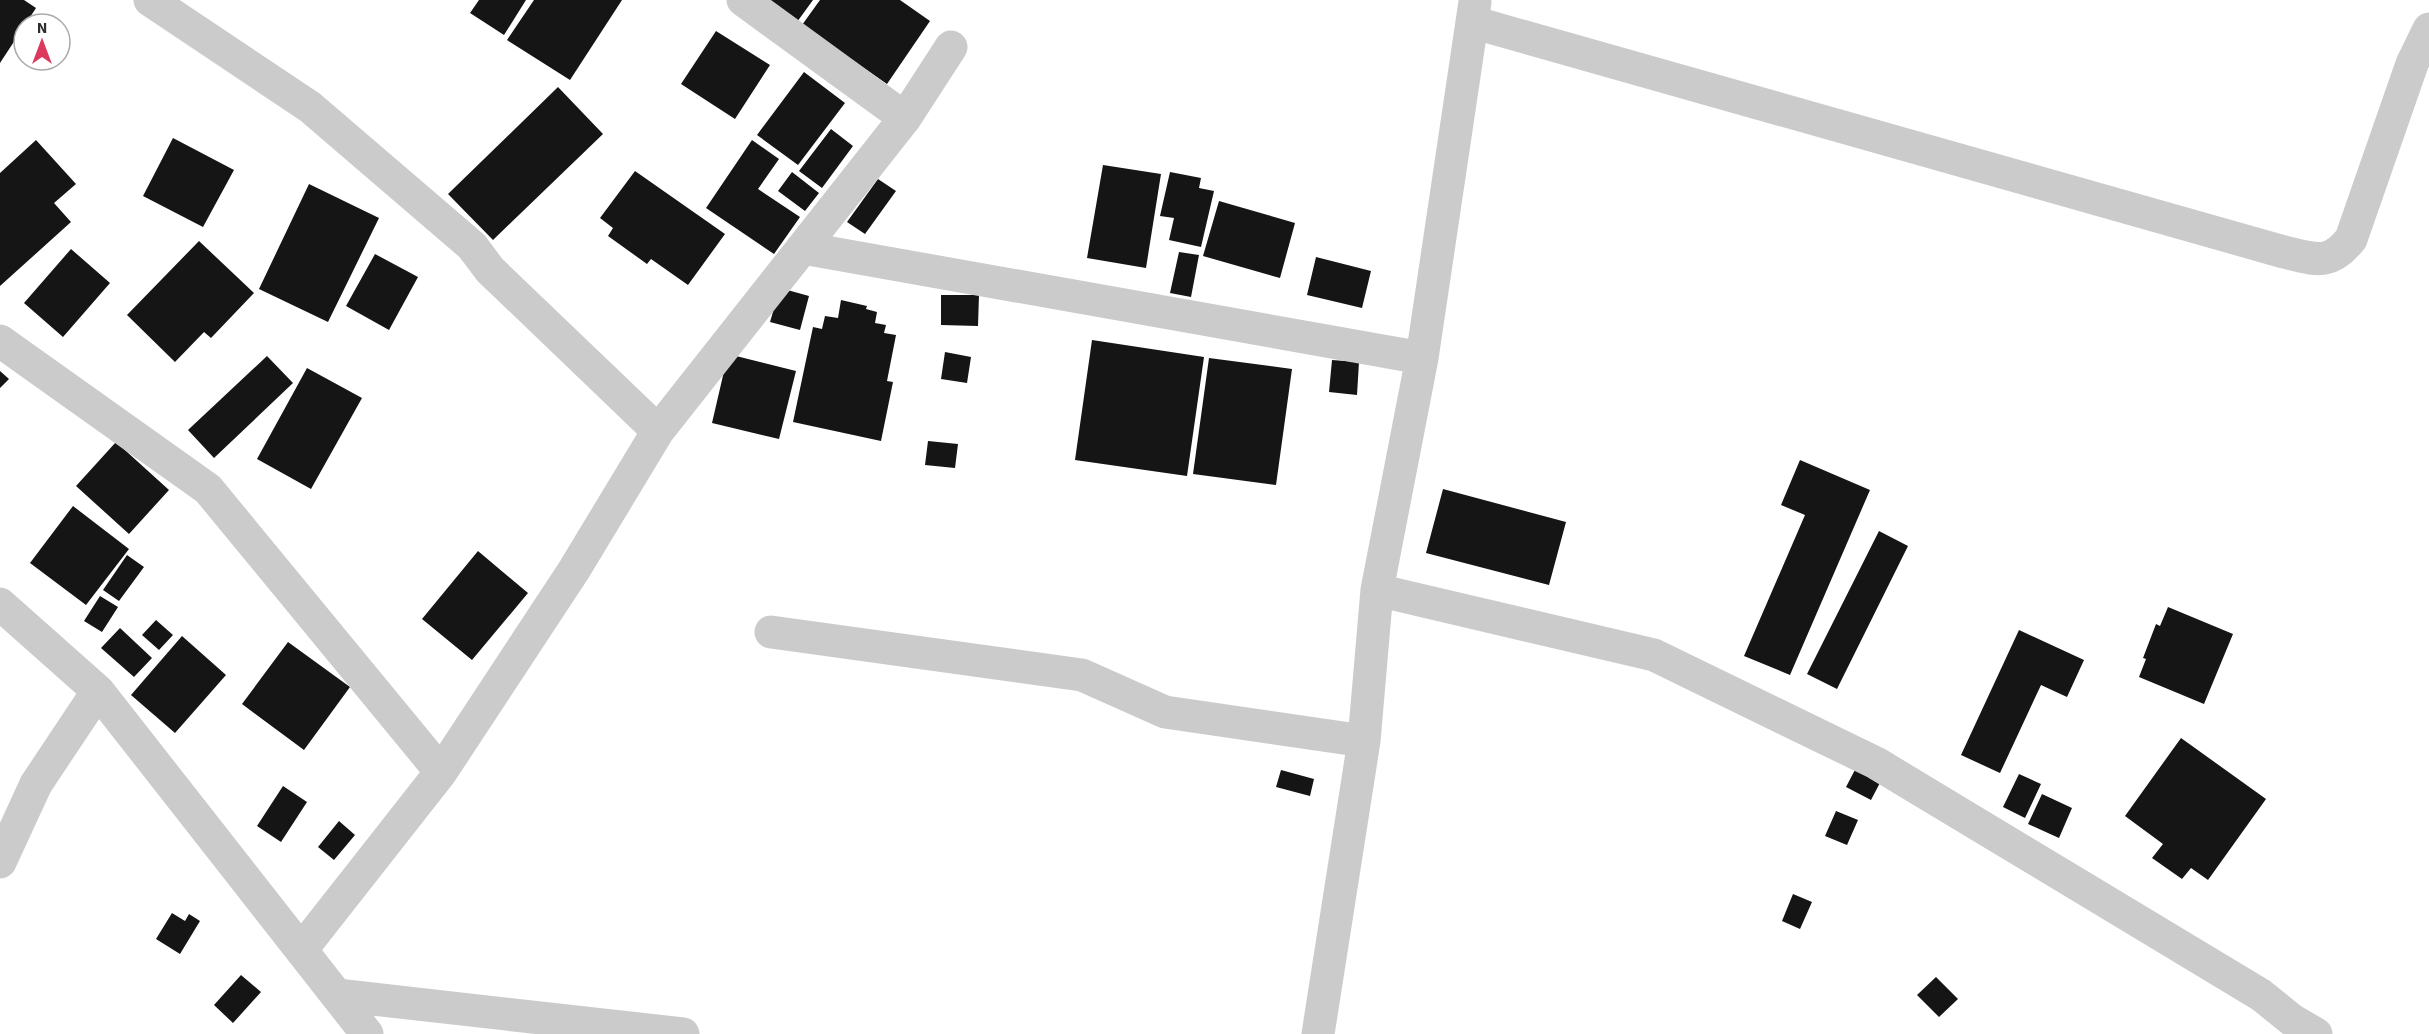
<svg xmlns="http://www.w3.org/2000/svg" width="2429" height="1034" viewBox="0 0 2429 1034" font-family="'Source Sans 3',sans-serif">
<rect width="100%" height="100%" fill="#fff"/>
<path fill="#151515" d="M 0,0 L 24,0 L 36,8 L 0,63 Z
M 479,0 L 526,0 L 504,35 L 470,13 Z
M 534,0 L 622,0 L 570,80 L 507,40 Z
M 765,0 L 813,0 L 797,22 Z
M 820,0 L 900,0 L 930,21 L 887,84 L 802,25 Z
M 716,31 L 770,65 L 735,119 L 681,84 Z
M 804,72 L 845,103 L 798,165 L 757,135 Z
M 558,87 L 603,134 L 493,240 L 448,194 Z
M 831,129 L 853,146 L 822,188 L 799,171 Z
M 173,138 L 234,170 L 203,227 L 143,196 Z
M 36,140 L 76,184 L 54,203 L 71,222 L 0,286 L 0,173 Z
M 752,140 L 779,159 L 758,189 L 800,217 L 774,254 L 706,208 Z
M 1103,165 L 1161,174 L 1146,268 L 1087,258 Z
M 635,171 L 725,234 L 688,285 L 651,259 L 647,264 L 608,236 L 613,228 L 600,218 Z
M 792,172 L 819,193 L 805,211 L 778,191 Z
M 1170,172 L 1201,178 L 1199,188 L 1214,191 L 1201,247 L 1169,240 L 1174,218 L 1160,216 Z
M 878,179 L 896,191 L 865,234 L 847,222 Z
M 309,184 L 379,218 L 328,322 L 259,289 Z
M 1219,201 L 1295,223 L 1280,278 L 1203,256 Z
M 199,241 L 254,293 L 211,338 L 204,332 L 175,362 L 127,315 Z
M 71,249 L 110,283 L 63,337 L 24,303 Z
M 1179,252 L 1199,255 L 1191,297 L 1170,293 Z
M 375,254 L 418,277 L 389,330 L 346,306 Z
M 1316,257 L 1371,271 L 1362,308 L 1307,295 Z
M 780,288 L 809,296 L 800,330 L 770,322 Z
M 941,295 L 979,295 L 978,326 L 941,325 Z
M 841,300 L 867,306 L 866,309 L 877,312 L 875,323 L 886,325 L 884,333 L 896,335 L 887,381 L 893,382 L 881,441 L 793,422 L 813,327 L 822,329 L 825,316 L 838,318 Z
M 1092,340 L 1204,357 L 1187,476 L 1075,460 Z
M 945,352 L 971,357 L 967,383 L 941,379 Z
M 728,354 L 796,371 L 779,439 L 712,423 Z
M 267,356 L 293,383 L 214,458 L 188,430 Z
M 1209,358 L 1292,369 L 1276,485 L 1193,474 Z
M 1332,360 L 1359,362 L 1357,395 L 1329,392 Z
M 307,368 L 362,398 L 311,489 L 257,459 Z
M 0,371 L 9,379 L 0,388 Z
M 928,441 L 958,444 L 955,468 L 925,465 Z
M 116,442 L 169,490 L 129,534 L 76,486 Z
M 1800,460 L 1870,490 L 1790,675 L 1744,656 L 1805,515 L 1781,505 Z
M 1443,489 L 1566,522 L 1549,585 L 1426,553 Z
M 73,506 L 129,549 L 86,605 L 30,563 Z
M 1879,531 L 1908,546 L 1837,689 L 1807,674 Z
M 478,551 L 528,593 L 472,660 L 422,619 Z
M 127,555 L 144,567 L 119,601 L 103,590 Z
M 100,596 L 118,607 L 102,632 L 84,621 Z
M 2168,607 L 2233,634 L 2204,704 L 2139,677 L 2146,659 L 2143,658 L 2156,624 L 2160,626 Z
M 156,620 L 173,635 L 159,650 L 142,635 Z
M 120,628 L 152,658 L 134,677 L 101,648 Z
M 2019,630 L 2084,660 L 2067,697 L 2041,685 L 2000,773 L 1961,755 Z
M 182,636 L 226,675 L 175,733 L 131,695 Z
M 288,642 L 350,687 L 304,750 L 242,704 Z
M 2181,738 L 2266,799 L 2208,880 L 2191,868 L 2182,879 L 2152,858 L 2163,844 L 2125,816 Z
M 1858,764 L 1883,777 L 1871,800 L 1846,787 Z
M 1281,770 L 1314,779 L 1310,796 L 1276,787 Z
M 2019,774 L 2041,784 L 2025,818 L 2003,807 Z
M 283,786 L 307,802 L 281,842 L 257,826 Z
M 2042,794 L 2072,808 L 2059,838 L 2028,824 Z
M 1836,811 L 1858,820 L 1847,845 L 1825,836 Z
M 339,821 L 355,835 L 334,860 L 318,847 Z
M 1793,894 L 1812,902 L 1800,929 L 1782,921 Z
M 172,913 L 185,921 L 189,914 L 200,921 L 180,954 L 156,939 Z
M 241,975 L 261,992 L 233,1023 L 214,1005 Z
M 1936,977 L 1958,999 L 1939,1017 L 1917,995 Z"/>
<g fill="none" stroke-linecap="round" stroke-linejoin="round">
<path stroke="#cbcbcb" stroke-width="33" d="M 150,0 L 310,107 L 472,246 L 490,270 L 658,431
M 743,0 L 905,118
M 1472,22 L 2284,252 C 2314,259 2329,267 2351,239 L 2412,64 L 2429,29
M 803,248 L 1422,358
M 0,341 L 208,489 L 441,772
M 1377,590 L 1654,655 L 1876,763 L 2261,995 L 2292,1020 L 2316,1034
M 0,604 L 98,691 L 367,1034
M 771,632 L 1082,675 L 1165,712 L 1364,741
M 0,862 L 36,784 L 98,691
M 302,949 L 441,772 L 574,570 L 658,431 L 905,118 L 951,47
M 337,995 L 683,1034
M 1318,1034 L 1364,741 L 1377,590 L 1422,358 L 1475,2"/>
</g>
<g transform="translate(42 42)"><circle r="28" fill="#ffffff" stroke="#ababab" stroke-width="1.5"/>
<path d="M0-4.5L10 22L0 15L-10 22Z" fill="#dd385e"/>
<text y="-9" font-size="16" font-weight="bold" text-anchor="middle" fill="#2e2e2e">N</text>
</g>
</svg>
